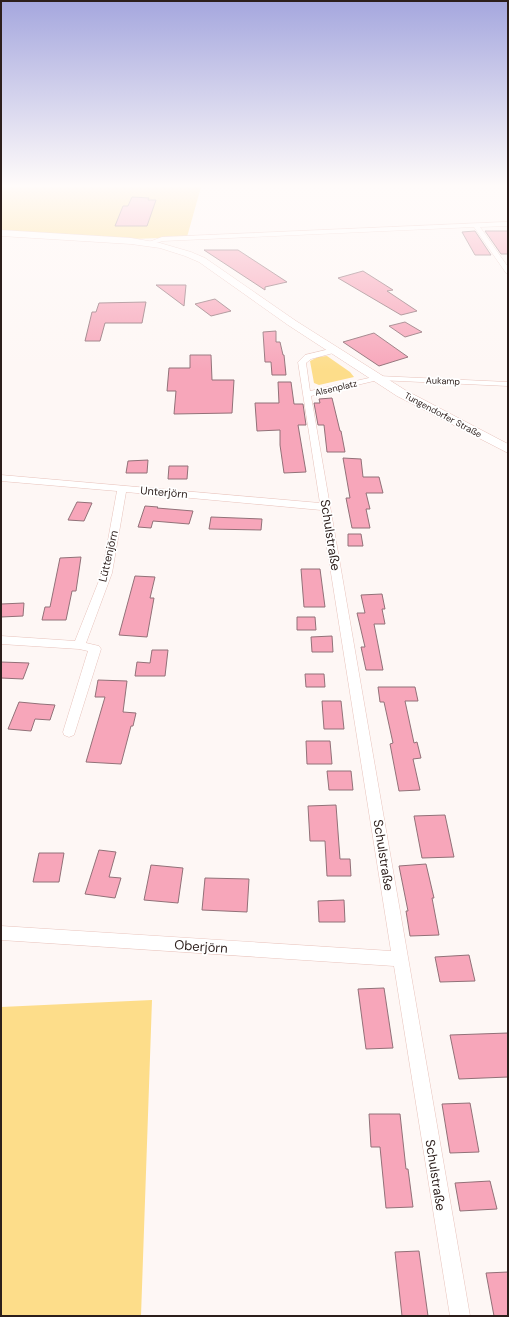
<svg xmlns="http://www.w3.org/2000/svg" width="509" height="1317" viewBox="0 0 509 1317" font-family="'DM Sans',sans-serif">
<rect width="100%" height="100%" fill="#fef7f5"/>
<path fill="#fddd8a" d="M 1,187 L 201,187 L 187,237 L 132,239 L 1,231 Z
M 327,356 L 350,372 L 354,377 L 319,385 L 314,383 L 310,361 L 318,357 Z
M 152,1000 L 141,1316 L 1,1316 L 1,1007 Z"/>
<path fill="#f7a6ba" stroke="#927178" d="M 132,197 L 149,198 L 148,200 L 156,200 L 147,226 L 115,226 L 123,206 L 128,206 Z
M 475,231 L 491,255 L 475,255 L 462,232 Z
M 485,231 L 508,231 L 508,254 L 501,254 Z
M 204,250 L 238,250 L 287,282 L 265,287 L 265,290 Z
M 363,271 L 393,290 L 387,291 L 417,311 L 401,315 L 338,278 Z
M 156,285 L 186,285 L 184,306 Z
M 215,299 L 231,311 L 211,316 L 195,304 Z
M 146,302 L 142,323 L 105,323 L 100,341 L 85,341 L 92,312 L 96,312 L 99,303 Z
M 405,322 L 422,332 L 405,337 L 389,326 Z
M 276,331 L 276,342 L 280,342 L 283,355 L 284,355 L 286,375 L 272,375 L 271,362 L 265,362 L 263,332 Z
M 374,333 L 408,357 L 379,366 L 343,342 Z
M 190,355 L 211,355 L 212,380 L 234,380 L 232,413 L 174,414 L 176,391 L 167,391 L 169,368 L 190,368 Z
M 278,382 L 291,382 L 294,404 L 303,404 L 306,425 L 298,425 L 306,472 L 284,473 L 280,445 L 280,430 L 257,431 L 255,403 L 279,403 Z
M 332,398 L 340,431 L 341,431 L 345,452 L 327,452 L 324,425 L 318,425 L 314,403 L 320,403 L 319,399 Z
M 343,458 L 361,459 L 363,477 L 379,477 L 383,493 L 366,493 L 370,509 L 366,509 L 370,528 L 352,528 L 346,498 L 350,498 Z
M 148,460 L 147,473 L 126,473 L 128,461 Z
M 169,466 L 188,466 L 187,479 L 168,479 Z
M 77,502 L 92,503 L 84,521 L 68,520 Z
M 145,506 L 158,507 L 157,508 L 193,511 L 189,524 L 153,521 L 151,528 L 138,527 Z
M 211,517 L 262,519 L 261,530 L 209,529 Z
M 348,534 L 361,534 L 363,546 L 348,546 Z
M 81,557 L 76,591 L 72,591 L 66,620 L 42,620 L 45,607 L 50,607 L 60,558 Z
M 301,569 L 320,569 L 325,607 L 304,607 Z
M 135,576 L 155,577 L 150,598 L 154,598 L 147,637 L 119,635 Z
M 382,594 L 385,609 L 382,609 L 385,624 L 374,624 L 383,670 L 366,670 L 361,647 L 365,647 L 357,613 L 365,613 L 361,595 Z
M 24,603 L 23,616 L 1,617 L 1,604 Z
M 297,617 L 315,617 L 316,630 L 297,630 Z
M 332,636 L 333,652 L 312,652 L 311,637 Z
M 152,650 L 168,650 L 165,676 L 135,676 L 137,662 L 150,663 Z
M 1,662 L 29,663 L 23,679 L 1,678 Z
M 305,674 L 324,674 L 325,687 L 306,687 Z
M 98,680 L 127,681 L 123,712 L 136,713 L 133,726 L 131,726 L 121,764 L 86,762 L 105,697 L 95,697 Z
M 378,687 L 415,687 L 418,701 L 405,701 L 414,743 L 417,742 L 421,758 L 413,759 L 420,790 L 399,791 L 390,744 L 393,743 L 384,702 L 380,702 Z
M 322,701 L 341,701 L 344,729 L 324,729 Z
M 19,702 L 40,704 L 55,705 L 50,720 L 35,719 L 31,731 L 8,729 Z
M 306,741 L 330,741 L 332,764 L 307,764 Z
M 327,771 L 351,771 L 353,790 L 329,790 Z
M 336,805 L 340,859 L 350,859 L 351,876 L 327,876 L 325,841 L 310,841 L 308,806 Z
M 445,815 L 454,857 L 422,858 L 414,816 Z
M 99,850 L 116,852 L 109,877 L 121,878 L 115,898 L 85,894 Z
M 39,853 L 64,853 L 59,882 L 33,882 Z
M 426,864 L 434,898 L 432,898 L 439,935 L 410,936 L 406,911 L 408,911 L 399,866 Z
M 151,865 L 183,868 L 178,903 L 144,900 Z
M 205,878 L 249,879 L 247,912 L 202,910 Z
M 344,900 L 345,922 L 319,922 L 318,901 Z
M 469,955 L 475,981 L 440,982 L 435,957 Z
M 384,988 L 393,1048 L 366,1049 L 358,989 Z
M 508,1033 L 508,1077 L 459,1079 L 450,1035 Z
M 470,1103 L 479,1152 L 450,1153 L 442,1104 Z
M 369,1114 L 400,1114 L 406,1169 L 408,1169 L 413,1207 L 386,1208 L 380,1147 L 371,1147 Z
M 490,1181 L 497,1209 L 460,1211 L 455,1183 Z
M 419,1251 L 428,1316 L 402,1316 L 395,1252 Z
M 508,1272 L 508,1316 L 494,1316 L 486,1273 Z"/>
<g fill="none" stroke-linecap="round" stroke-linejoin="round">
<g stroke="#e8c3bc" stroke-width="1">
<path id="street" d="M 508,222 L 508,226 L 480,227 L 508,267 L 508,274 L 506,273 L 474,227 L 163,241 L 149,245 L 146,243 L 162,237 Z
M 334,348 L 337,348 L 337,352 L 311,359 L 306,363 L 310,391 L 378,376 L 508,382 L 508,386 L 378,380 L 311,396 L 470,1316 L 450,1316 L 394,966 L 1,940 L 1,926 L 391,951 L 321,510 L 126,492 L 112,573 L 86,643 L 99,646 L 101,649 L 74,735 L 69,737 L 64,735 L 63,732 L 88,651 L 79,649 L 1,644 L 1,636 L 75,641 L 102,573 L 117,491 L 1,481 L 1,475 L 320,503 L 298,362 L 305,355 Z"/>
</g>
<g stroke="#e8c3bc" stroke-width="1">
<path id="secondary" d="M 1,230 L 131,238 L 160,243 L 191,252 L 205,258 L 296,321 L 405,390 L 508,444 L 508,453 L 397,396 L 288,325 L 199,262 L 185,256 L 160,248 L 131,244 L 1,236 Z"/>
</g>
<use href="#street" fill="#fff" fill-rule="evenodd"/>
<use href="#secondary" fill="#fff" fill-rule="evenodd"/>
</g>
<linearGradient id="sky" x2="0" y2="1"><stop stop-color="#a5a7de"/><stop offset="0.5" stop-color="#fffbfa"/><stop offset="1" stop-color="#fffbfa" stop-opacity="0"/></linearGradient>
<rect width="509" height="371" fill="url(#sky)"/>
<g text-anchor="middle" stroke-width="3.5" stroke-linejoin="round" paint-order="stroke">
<g font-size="9" fill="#2c1e1b" stroke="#fff">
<text transform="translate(443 381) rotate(2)" y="3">Aukamp</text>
<text transform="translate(336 388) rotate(-13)" y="3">Alsenplatz</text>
<text transform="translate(443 415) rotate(28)" y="3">Tungendorfer Straße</text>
</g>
<g font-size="11" fill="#2c1e1b" stroke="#fff">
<text transform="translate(164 492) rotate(5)" y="4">Unterjörn</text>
<text transform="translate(108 556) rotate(-77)" y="4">Lüttenjörn</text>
</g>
<g font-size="13" fill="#2c1e1b" stroke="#fff">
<text transform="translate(331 535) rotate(81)" y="5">Schulstraße</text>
<text transform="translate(384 855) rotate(81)" y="5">Schulstraße</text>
<text transform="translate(201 946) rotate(4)" y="5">Oberjörn</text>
<text transform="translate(436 1175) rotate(81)" y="5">Schulstraße</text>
</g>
</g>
<rect width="509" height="1317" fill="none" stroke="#2c1e1b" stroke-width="4"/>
</svg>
